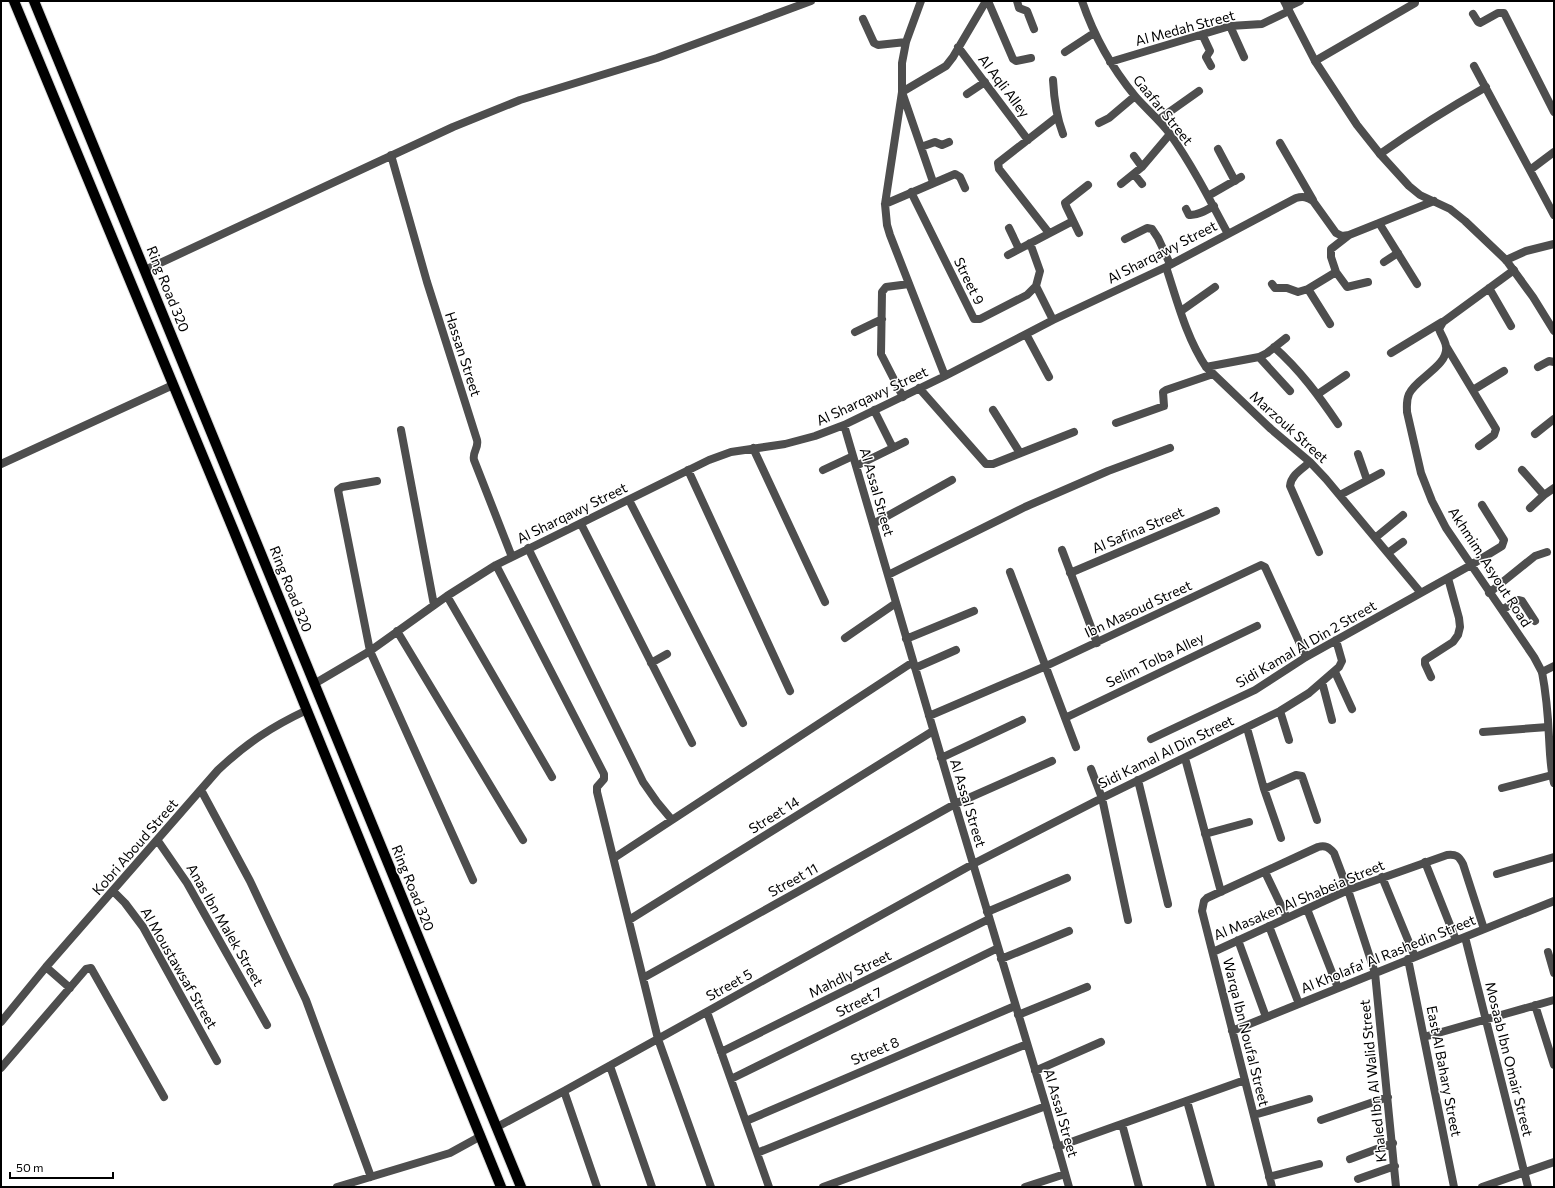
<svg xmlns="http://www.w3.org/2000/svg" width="1555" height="1188" viewBox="0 0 1555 1188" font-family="Commissioner,sans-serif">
<rect width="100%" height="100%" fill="#fff"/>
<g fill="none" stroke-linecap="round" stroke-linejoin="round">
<g stroke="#dbdbdb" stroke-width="12">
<path id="primary" d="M 14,1 L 233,529 L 501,1187
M 34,1 L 521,1187"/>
</g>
<path stroke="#4e4e4e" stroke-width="8" d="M 921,1 L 906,42 L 902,63 L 902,92 L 885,204 L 887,225 L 890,235 L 945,376
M 988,1 L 1013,59 L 1016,61 L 1031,58
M 1017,1 L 1019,8 L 1027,11 L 1034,29
M 1082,1 C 1094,36 1111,67 1135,96 C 1146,109 1160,120 1170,134 C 1192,165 1210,200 1228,234
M 1287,7 L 1300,1
M 1473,14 L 1478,22 L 1480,23 L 1498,13 L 1504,13 L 1554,112
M 863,19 L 874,43 L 878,45 L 906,42
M 1230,26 L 1244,57
M 1202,34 L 1210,51 L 1206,57 L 1211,66
M 958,47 L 1028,140
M 1065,52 L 1094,33
M 1315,61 L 1415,3 L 1415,1
M 1110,62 L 1230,26 L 1262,24 L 1289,11
M 1474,66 L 1554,215
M 1053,80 C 1054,99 1056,116 1063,134
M 967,94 L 985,82
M 1158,120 L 1199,91
M 1099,123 L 1109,118 L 1135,96
M 1280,143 L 1313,200
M 921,147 L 935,142 L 942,145 L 949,142
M 1218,149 L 1235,181
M 1380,154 C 1414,130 1449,108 1486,87
M 391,155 L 427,282 L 477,440 C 479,448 472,452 474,460 L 512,557
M 1134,156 L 1142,167
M 1530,170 L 1554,152
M 1134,174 L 1142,184
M 933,182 L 902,92 L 946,66 L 953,57 L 986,1
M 1121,184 L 1142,167 L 1170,134
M 911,192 L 974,319 L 980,319 L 1027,295 L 1036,286 L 1040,271 L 1030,243
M 1208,196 L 1241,177
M 885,204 L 955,174 L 960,177 L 965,188
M 1186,209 L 1189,215 C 1197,216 1207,210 1214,206
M 1379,223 L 1417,284
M 1009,228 L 1019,249
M 1049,233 L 999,169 L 998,163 L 1057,117
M 1079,233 L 1066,206 L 1065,203 L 1088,185
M 1125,239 L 1147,228 L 1152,229 L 1158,238 L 1170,264
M 1008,255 L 1073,221
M 1506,260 L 1526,251 L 1554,244
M 1384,262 L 1398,253
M 1166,267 C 1177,300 1186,337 1206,367 L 1271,429 L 1310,462 L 1326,479 L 1421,593
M 145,270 L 453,127 L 520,100 L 657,58 L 811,1
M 1514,270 L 1443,322 L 1439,329 C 1441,335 1445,340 1446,346 C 1449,366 1416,378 1409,394 C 1406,401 1407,406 1407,412 L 1421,473 L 1432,501 L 1446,528 L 1534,657 L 1542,672 L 1554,666
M 1336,272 L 1347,287 L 1368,282
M 1272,284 L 1275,288 L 1287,288 L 1298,292 L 1308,289 L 1336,272 L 1331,257 L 1331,249 L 1349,235
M 1036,286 L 1053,320
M 1489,288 L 1511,326
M 1308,289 L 1330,324
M 1181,311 L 1215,287
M 855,332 L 882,319
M 1026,334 L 1049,377
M 1446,346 L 1496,429 L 1494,435 L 1479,446
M 1274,347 C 1300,370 1319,396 1338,424
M 1391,353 L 1442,322
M 1259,357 L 1290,391
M 1206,367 L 1259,357 L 1267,353 L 1286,338
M 1538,367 L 1549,361 L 1554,362
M 919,388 L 986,464 L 993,464 L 1074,432
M 1473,390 L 1504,371
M 1318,394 L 1346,375
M 903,397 L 881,354 L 882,292 L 886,287 L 909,284
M 874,410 L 893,448
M 993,410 L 1020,453
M 1116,423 L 1164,406 L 1163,392 L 1166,390 L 1213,374
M 844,425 L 955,804 L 1046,1106 L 1069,1187
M 401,430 L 434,605
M 1535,434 L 1554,419
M 753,448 L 825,602
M 1358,454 L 1367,480
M 1310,462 C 1302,469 1291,475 1290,486 L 1319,552
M 1,464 L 173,385
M 856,466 L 905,442
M 688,470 L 790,691
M 823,470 L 853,456
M 1522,470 L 1544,495
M 377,481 L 342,487 L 338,490 L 370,651 L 473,880
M 1340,495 L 1381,473
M 629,500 L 743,723
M 1530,508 L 1544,495 L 1554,488
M 581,524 L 692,743
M 873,524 L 952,480
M 1375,538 L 1403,515
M 528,548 L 643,782 L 657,802 L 672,820
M 1062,550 L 1097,643
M 1388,553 L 1403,542
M 496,565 L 604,774 L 604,779 L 597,787 L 597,792 L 658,1039 L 711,1187
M 1010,572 L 1076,747
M 1070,573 L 1216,511
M 888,575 L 1025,507 L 1108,471 L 1170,448
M 1489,593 L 1535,556 L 1547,552
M 447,596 L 552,777
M 1502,610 L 1518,600 L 1522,601 L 1535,621
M 397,631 L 523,840
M 845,638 L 896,603
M 906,639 L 974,611
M 651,663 L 667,654
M 915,668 L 956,650
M 1335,672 L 1352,709
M 1431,677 L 1425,664 L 1425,660 L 1453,642 L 1458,635 L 1460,627 L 1459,618 L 1448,578
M 1322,682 L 1332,720
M 314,684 L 370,651 L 447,596 L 496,565 L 709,460 L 731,452 L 785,444 L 815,436 L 844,425 L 945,376 L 1053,320 L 1166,267 L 1296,198 C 1303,196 1307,197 1313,201 L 1336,233 L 1342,236 L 1349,235 L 1434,201
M 1280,711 L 1289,740
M 929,716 L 1046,666 L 1261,565 L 1265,567 L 1306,657
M 1065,718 L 1257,626
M 1247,728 L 1264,789 L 1281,838
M 1483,732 L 1548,727
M 1151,739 L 1255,690 L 1306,657 L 1471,565 L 1502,546 L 1504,540 L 1482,505
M 941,758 L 1022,720
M 1185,758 L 1221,892
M 1091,769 L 1102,798 L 1128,920
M 1138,780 L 1168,904
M 1502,788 L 1552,775
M 1264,789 L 1296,775 L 1302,776 L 1317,820
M 201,790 L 250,881 L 306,1000 L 371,1177
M 1205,834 L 1249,822
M 158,841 L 187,883 L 267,1025
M 614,858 L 913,662
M 1425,862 L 1456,940
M 1265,872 L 1287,918
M 1497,874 L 1554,857
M 1382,877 L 1415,957
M 113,891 L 125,903 L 143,927 L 217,1061
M 1307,909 L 1338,988
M 987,912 L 1067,878
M 629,920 L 933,731
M 1269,926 L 1299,1004
M 1465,937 L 1528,1187
M 1238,940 L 1266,1017
M 1213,952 L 1348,890 L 1447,855 C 1456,854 1459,856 1463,864 L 1484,929
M 1548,952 L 1554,973
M 1001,959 L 1069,931
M 1408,959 L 1454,1187
M 46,967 L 70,988
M 643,978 L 955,804 L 1052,761
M 1535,1005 L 1554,1065
M 707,1012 L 769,1187
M 1018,1015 L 1087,987
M 1,1022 L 46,967 L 218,770 C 247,743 271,727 307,710
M 1232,1031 L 1554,901
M 1424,1037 L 1554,1000
M 721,1052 L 989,919
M 610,1066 L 652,1187
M 1,1068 L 86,969 L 91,968 L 164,1097
M 1035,1071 L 1101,1042
M 731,1079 L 998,948
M 564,1091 L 597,1187
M 1187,1101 L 1211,1187
M 1254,1115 L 1309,1099
M 1321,1120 L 1388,1097
M 746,1121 L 1015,1006
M 1122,1124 L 1139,1187
M 497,1127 L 564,1091 L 973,864 L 1102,798 L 1280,711 L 1309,693 L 1339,667 L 1342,661 L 1336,640
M 1057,1147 L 1245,1080
M 757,1153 L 1027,1044
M 1350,1159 L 1393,1143
M 1269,1177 L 1319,1164
M 1358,1179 L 1395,1166
M 337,1187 L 450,1153 L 481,1136
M 823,1187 L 1046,1106
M 1025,1187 L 1065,1174
M 1272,1187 L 1202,911 L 1204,901 L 1207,898 L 1318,847 C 1325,845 1329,847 1334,853 L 1348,890 L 1375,973 L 1396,1187
M 1482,1187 L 1554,1162"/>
<path stroke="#4e4e4e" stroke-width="8" d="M 1284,1 L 1315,61 L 1357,125 L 1380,154 L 1409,186 L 1420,195 L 1450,209 L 1465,221 L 1506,260 L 1533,297 L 1554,331
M 1542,672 C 1546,693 1548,715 1549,737 C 1550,753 1550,767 1554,783"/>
<use href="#primary" stroke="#000" stroke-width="10"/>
</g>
<g text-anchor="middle" stroke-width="3" stroke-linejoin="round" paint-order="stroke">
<g font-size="14" fill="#000" stroke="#fff">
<text transform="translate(1185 28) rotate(-15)" y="5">Al Medah Street</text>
<text transform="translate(1004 86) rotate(53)" y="5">Al Aqli Alley</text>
<text transform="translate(1163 110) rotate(51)" y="5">Gaafar Street</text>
<text transform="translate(1162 252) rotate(-27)" y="5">Al Sharqawy Street</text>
<text transform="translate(969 281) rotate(64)" y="5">Street 9</text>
<text transform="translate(168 289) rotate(68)" y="5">Ring Road 320</text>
<text transform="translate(463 354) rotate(72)" y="5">Hassan Street</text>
<text transform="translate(872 396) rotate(-25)" y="5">Al Sharqawy Street</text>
<text transform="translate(1289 427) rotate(42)" y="5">Marzouk Street</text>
<text transform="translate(877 492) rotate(74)" y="5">Al Assal Street</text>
<text transform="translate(572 513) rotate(-26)" y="5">Al Sharqawy Street</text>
<text transform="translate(1138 530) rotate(-23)" y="5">Al Safina Street</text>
<text transform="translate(1490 567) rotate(57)" y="5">Akhmim, Asyout Road</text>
<text transform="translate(291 589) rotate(68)" y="5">Ring Road 320</text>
<text transform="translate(1138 609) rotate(-25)" y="5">Ibn Masoud Street</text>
<text transform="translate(1306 644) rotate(-30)" y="5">Sidi Kamal Al Din 2 Street</text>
<text transform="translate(1155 660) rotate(-26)" y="5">Selim Tolba Alley</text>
<text transform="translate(1166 752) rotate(-26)" y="5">Sidi Kamal Al Din Street</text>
<text transform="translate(968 803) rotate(73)" y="5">Al Assal Street</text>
<text transform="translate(774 815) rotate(-32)" y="5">Street 14</text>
<text transform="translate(135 847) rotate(-49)" y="5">Kobri Aboud Street</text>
<text transform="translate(793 880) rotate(-29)" y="5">Street 11</text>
<text transform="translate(413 888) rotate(68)" y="5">Ring Road 320</text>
<text transform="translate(1299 900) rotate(-23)" y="5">Al Masaken Al Shabeia Street</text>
<text transform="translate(225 925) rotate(60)" y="5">Anas Ibn Malek Street</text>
<text transform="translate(1388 954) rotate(-22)" y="5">Al Kholafa' Al Rashedin Street</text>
<text transform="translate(179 968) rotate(60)" y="5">Al Moustawsaf Street</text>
<text transform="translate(850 974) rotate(-26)" y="5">Mahdly Street</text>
<text transform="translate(729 985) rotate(-29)" y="5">Street 5</text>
<text transform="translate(859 1002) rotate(-26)" y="5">Street 7</text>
<text transform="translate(1246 1032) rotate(76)" y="5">Warqa Ibn Noufal Street</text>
<text transform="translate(875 1051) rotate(-23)" y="5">Street 8</text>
<text transform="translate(1509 1059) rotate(76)" y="5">Mosaab Ibn Omair Street</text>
<text transform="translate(1444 1071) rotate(79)" y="5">East Al Bahary Street</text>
<text transform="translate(1373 1081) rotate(-96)" y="5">Khaled Ibn Al Walid Street</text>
<text transform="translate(1061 1113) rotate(74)" y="5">Al Assal Street</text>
</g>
</g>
<rect width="1555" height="1188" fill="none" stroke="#000000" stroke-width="4"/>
<path d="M10 1172v6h103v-6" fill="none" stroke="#000000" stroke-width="2"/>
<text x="16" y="1172" font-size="12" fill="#000000" stroke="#ffffff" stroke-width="3" paint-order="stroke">50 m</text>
</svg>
